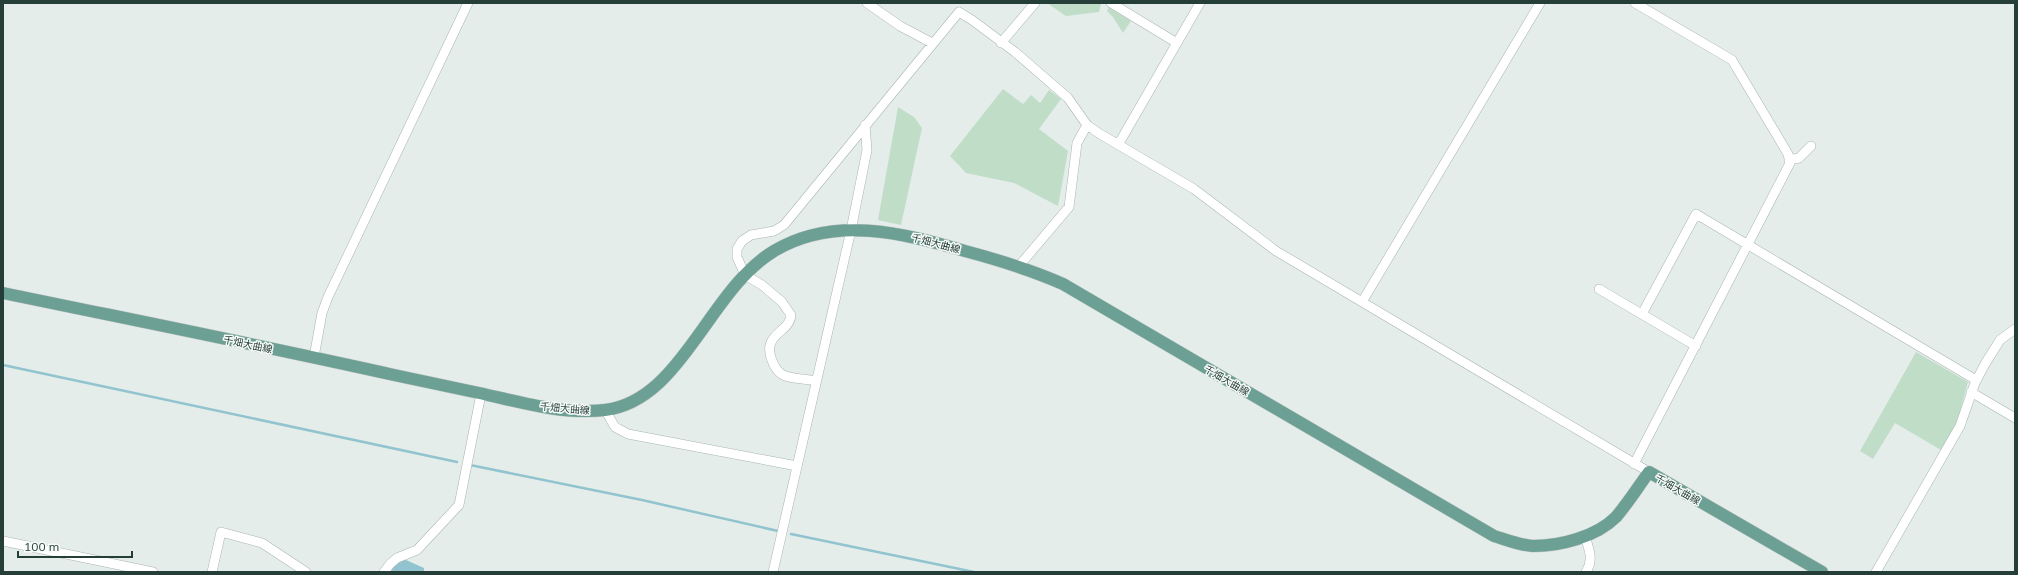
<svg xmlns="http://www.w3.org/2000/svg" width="2018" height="575" viewBox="0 0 2018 575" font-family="Mulish,'Noto Sans JP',sans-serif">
<rect width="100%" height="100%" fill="#e5edea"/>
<path fill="#c0ddc8" d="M 1047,3 L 1100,3 L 1101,4 L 1099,12 L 1066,16 Z
M 1109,7 L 1131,21 L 1123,33 L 1113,17 L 1107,11 Z
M 1003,89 L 1023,104 L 1031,95 L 1040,103 L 1049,90 L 1061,99 L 1039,129 L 1068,151 L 1058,206 L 1014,183 L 966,173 L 950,156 Z
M 898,107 L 914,117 L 922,128 L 901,225 L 878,220 Z
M 1916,352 L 1968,382 L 1957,422 L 1941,450 L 1895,423 L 1873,459 L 1860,451 Z"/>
<path fill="#91c4ce" d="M 406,560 L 424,568 L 424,572 L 388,572 L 397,561 Z"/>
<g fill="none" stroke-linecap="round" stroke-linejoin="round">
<path stroke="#91c4ce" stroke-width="2.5" d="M 3,365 L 457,462
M 470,465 L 642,500 L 778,531
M 791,534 L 974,572"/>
<g stroke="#a8b5b1" stroke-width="10">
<path id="minor" d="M 867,3 L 900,26 L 932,43
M 1111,3 L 1177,43
M 1001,43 L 1035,3
M 1118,145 L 1200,3
M 1789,160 L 1799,158 L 1811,146
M 1019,266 L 1069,207 L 1077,143 L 1087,125
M 1599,289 L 1696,346
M 1362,302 L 1540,3
M 1642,314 L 1696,214 L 1976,380
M 314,357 L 322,313 L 328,297 L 468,3
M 816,381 C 807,379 791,379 783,375 C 773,369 765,349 773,339 C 779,330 790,327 791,315 L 782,302 L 762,285 L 745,275 L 737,257 L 737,249 L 742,241 L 751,235 L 774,231 L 784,225 L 959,12 L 972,20 L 1015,52 L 1068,98 L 1087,125 L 1100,134 L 1194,189 L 1276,251 L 1649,472
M 1971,392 L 2015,418
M 605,410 L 615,427 L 628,434 L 797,466
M 1634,464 L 1790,163 L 1788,154 L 1732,60 L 1635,3
M 1585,536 C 1589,550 1594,559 1586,572
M 3,541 L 153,572
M 212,572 L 221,532 L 262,543 L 306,572
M 384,572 L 390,564 L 397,558 L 417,550 L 459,505 L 481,394
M 773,572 L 851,230 L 867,150 L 865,125
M 1876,572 L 1960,426 L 1975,383 L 1985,364 L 2000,340 L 2015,329"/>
</g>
<g stroke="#c2c9c7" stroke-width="13">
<path id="major" d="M 3,293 C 133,320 264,346 394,375 C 422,381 451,387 479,393 C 520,402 563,415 605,410 C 647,405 674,369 697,337 C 719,307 741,271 774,251 C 834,215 903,233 965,251 C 999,260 1031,270 1063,284 L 1494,536 C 1507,540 1519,545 1533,546 C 1560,546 1596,537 1616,517 C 1628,503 1638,487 1649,472 L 1822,572"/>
</g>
<use href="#minor" stroke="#fff" stroke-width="9"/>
<use href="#major" stroke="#6da094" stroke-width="12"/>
</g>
<g text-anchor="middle" stroke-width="3" stroke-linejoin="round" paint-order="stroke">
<g font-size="10" fill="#253f38" stroke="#f6faf8">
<text transform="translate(936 243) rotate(15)" y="4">千畑大曲線</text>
<text transform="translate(248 344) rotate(12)" y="4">千畑大曲線</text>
<text transform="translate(1227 380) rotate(30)" y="4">千畑大曲線</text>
<text transform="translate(565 408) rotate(5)" y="4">千畑大曲線</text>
<text transform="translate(1678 489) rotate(30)" y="4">千畑大曲線</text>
</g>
</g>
<rect width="2018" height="575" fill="none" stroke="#253f38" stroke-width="8"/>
<path d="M18 551v6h114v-6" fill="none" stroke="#253f38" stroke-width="2"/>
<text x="24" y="551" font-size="12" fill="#253f38" stroke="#f6faf8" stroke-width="3" paint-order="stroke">100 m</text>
</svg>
